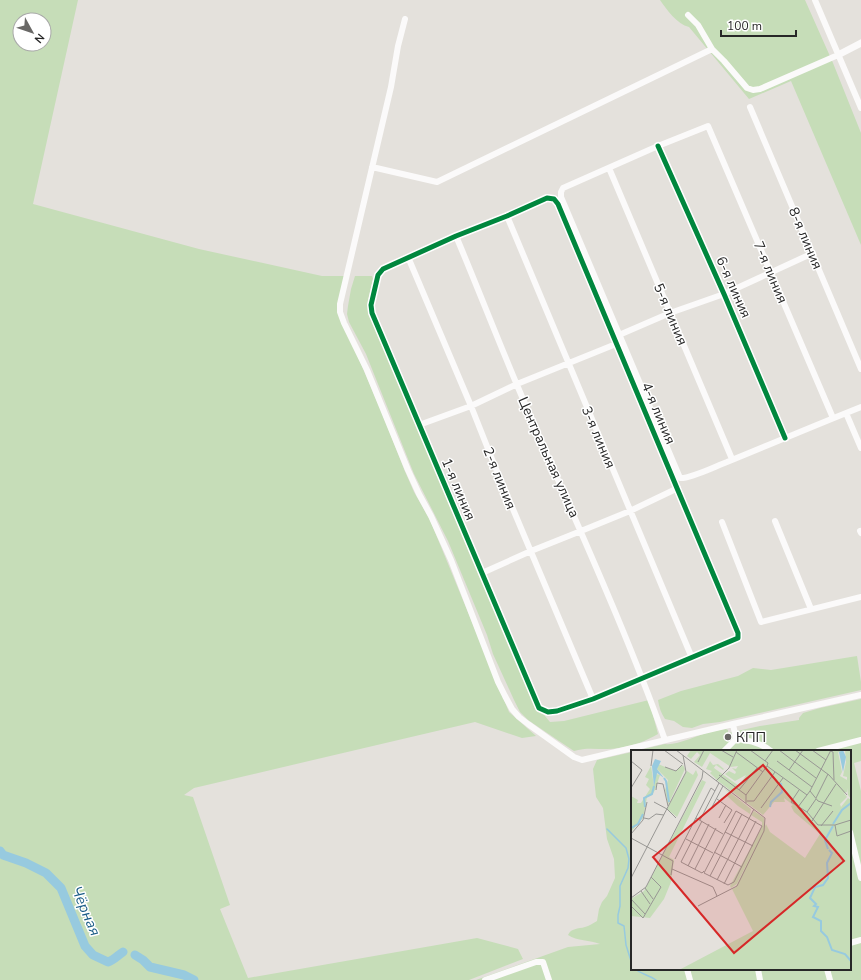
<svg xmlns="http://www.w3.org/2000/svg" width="861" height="980" viewBox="0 0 861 980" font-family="'Nunito Sans',sans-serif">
<rect width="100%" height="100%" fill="#e4e1dc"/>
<path fill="#c6ddb8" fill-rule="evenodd" d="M 0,0 L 78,0 L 33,204 L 199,249 L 322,276 L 346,276 L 338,307 L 358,357 L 382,413 L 404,469 L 414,492 L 430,520 L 509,712 L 536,736 L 522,738 L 475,722 L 194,788 L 184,795 L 193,797 L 230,905 L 220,909 L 248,978 L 477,938 L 518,949 L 523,959 L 469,980 L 0,980 ZM 20,20 L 44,20 L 44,44 L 20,44 Z
M 660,0 L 805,0 L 833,63 L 861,133 L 861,245 L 791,81 L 749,99 L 689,27 C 677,24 667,10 660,0 Z
M 355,276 L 372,276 L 373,279 L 368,301 L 368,313 L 380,339 L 540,710 L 550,722 L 564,721 L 649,700 L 658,734 C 646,741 633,746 619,748 C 604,751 589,746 574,751 L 559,741 L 528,720 L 520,712 L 514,700 L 493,654 L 487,635 L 448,541 L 414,474 L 366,354 L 349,322 L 347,314 L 348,306 L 351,289 Z
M 857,656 L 861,682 L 861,690 L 720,722 L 703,724 L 692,728 L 683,727 L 674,721 L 665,719 C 661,713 659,707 658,700 L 681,691 L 738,676 L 753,668 L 771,670 Z
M 861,699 L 861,761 L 854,763 L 861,791 L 861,980 L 476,980 L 568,947 L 600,944 C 590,940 577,941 568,935 C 571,928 578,929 585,927 C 589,926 593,923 597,921 L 599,909 L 602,902 L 607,896 L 615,878 L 614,859 L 607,839 L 603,808 L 596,797 L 593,769 L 597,760 L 632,752 L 632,969 L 850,969 L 850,751 L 635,751 L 665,744 C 676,746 698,735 710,732 C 715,730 721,730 726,729 L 728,730 L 728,733 L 760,726 L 799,720 L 799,718 L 803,713 L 820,708 Z"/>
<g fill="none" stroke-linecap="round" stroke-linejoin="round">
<path stroke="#97cadf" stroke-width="1.5" d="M 607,829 L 626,848 L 629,859 L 628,868 L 620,886 L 620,906 L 618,915 L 618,923 L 624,926 L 626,945 L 632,964
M 635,969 C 641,974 649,975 656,980"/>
<path stroke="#97cadf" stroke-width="9" d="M 0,851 L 3,855 L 26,863 L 46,873 L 61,888 L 85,946 L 93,955 L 108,962 C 114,960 118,955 123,952
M 135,955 L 143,960 L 150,967 L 184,975 L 194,980"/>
<path stroke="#fbfafa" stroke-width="6" d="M 815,0 L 861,108
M 688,15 L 698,25 L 712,49 L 724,61 L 747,88 L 753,90 L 760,89 L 838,55
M 405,19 L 398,46 L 391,87 L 340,304 L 340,312 L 344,323 L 367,370 L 408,470 L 419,494 L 431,516 L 451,560 L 498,682 L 505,696 L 512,709 L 519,717 L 528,724 L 574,757 L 582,760 L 733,724 L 861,695
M 750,107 L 861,369
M 658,146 L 724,294 L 785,438
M 372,167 L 437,182 L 712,49
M 609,168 L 732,459
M 547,198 L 554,199 L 558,204 C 617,347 678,490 738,633 L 738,638 L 593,699 L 557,711 L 548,712 L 539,708 L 386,346 L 372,313 L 371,305 L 378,275 L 383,269 L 456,236 L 507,216 Z
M 507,216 L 692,658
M 456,236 C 477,286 496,335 517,385 C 567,503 622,619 665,740
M 408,257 L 471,406 L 494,464 L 593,699
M 619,335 L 670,313 L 724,294 L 813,253
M 846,413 L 861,448
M 833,418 L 708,126 L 658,146 L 563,188 L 561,192 L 561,197 L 680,478 C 690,479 716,466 727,462 C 771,444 816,425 861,407
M 419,425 L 471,406 L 517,384 L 616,344
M 775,521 L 811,609
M 722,522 L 761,622 L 861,597
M 860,531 L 861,533
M 482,573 L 531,551 L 581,531 L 630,511 L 678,488
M 733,724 L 736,739 C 749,740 761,743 771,751
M 724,751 L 736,739
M 818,751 L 861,740
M 850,832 L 861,878
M 850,943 L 861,940
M 687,969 L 690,980
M 758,969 L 760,980
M 827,969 L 830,980
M 485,980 L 536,962 L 543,962 L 549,980"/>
<path stroke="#fbfafa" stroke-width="7" d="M 838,55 L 861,43"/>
<g stroke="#fff" stroke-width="8">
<path id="cycleway" d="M 658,146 L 724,294 L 785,438
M 547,198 L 554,199 L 558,204 C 617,347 678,490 738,633 L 738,638 L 593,699 L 557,711 L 548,712 L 539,708 L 386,346 L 372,313 L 371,305 L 378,275 L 383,269 L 456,236 L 507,216 Z"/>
</g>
<use href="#cycleway" stroke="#00873e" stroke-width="5"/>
</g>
<circle fill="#696866" stroke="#fff" stroke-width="1.5" cx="728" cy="737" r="4"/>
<g text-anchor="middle" stroke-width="3" stroke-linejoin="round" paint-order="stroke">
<g font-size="14" fill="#272727" stroke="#fff">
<text transform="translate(806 238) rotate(67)" y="5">8-я линия</text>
<text transform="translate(771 272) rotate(67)" y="5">7-я линия</text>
<text transform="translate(734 287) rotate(66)" y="5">6-я линия</text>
<text transform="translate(671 314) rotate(67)" y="5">5-я линия</text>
<text transform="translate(659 413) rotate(67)" y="5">4-я линия</text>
<text transform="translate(599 437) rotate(67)" y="5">3-я линия</text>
<text transform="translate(549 457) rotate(66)" y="5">Центральная улица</text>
<text transform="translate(500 478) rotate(68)" y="5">2-я линия</text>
<text transform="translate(459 489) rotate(67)" y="5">1-я линия</text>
</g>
<g font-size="14" fill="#272727" stroke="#fff" text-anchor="start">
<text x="736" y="742">КПП</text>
</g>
<g font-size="15" font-style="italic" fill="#1b5d87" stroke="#fff">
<text transform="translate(86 911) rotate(67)" y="5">Чёрная</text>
</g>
</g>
<g transform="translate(631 750)">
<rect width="220" height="220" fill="#e4e1dc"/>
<path d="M 60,0 L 211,0 L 210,3 L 207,2 L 211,22 L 209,26 L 216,30 L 216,27 L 212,26 L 215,12 L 214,0 L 219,0 L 220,49 L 217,45 L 216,38 L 216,42 L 213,43 L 216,47 L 209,54 L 210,57 L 217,48 L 220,50 L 220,220 L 48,220 L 122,181 L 101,139 L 105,137 L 135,74 L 139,82 L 174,108 L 189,84 L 163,62 L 160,56 L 162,55 L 153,48 L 154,52 L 143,52 L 132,65 L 87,31 L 79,23 L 81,21 L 75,19 L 79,11 L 82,15 L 87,14 L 93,19 L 92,20 L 85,15 L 82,19 L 83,18 L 108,36 L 115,25 L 104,31 L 94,24 L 98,21 L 104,24 L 105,22 L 101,18 L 105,19 L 107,16 L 100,17 L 79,3 L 71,17 L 63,12 L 69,5 L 66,2 L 60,9 L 56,6 ZM 27,14 L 44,21 L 52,15 L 54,19 L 37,55 L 34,40 L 37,30 L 26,19 ZM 20,16 L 23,36 L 25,24 L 29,25 L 24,40 L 21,45 L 16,47 L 12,68 L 0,82 L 0,46 L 7,50 L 6,53 L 10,53 L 19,39 L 15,35 L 18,29 L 14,27 ZM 65,20 L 67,25 L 46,67 L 36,59 L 56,21 L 62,25 ZM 71,30 L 75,32 L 38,107 L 43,110 L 40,132 L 33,149 L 19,168 L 0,166 L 0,149 L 13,141 ZM 92,37 L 120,59 L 119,64 L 107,56 L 96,46 L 98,43 ZM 123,61 L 133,68 L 134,77 L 106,134 L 100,138 L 99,136 L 131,77 L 131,72 L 120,65 Z" fill="#c6ddb8"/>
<path d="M 212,0 L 215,7 L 212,22 L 208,2 ZM 24,9 L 30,11 L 26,19 L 33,28 L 26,23 L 23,37 L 21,16 Z" fill="#97cadf"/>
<path fill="none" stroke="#97cadf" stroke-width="2" d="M 33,28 L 35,31 L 38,52M 14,57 L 13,48 L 21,44 L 23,36M 139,57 L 140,52 L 151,42 L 150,33M 202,74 L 211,60 L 220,53M 0,78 L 7,74 L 12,64M 197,99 L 194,90 L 202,76M 198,100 L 201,103 L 196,113 L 197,128 L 192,135 L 184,137 L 179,148 L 185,154 L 183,156 L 187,157 L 182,167 L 190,171 L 190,181 L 196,187 L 201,200 L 214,204 L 220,211"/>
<path fill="none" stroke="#989794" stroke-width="1" d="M 33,0 L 52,14M 45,0 L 134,68 L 133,81 L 106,136 L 67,156M 90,0 L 102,7M 119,0 L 137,13 L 136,16M 148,0 L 185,28M 164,0 L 198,25 L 216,45M 181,0 L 195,10M 197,0 L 202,2 L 203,30M 105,2 L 132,22M 0,11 L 11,20 L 0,38M 134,11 L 142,0M 146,11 L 181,37M 67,12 L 73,0M 20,16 L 22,0M 136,16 L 176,45M 34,17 L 45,21 L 51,15M 158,20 L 172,0M 88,25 L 115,45M 85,31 L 98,18 L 106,0M 25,40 L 26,33 L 32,34 L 37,56M 108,40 L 126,18M 168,40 L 160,52 L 176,62 L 187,75 L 204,75 L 220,70M 179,41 L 187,51 L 201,56M 185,48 L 197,24M 86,49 L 101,60 L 93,73M 116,51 L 123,51 L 144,22M 23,52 L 36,59 L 45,68M 115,53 L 115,45 L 136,16M 81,57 L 92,36M 167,57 L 179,41 L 200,0M 130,58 L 152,28M 105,61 L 131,76 L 103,132 L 97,135 L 73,123 ZM 176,62 L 185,49M 13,68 L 18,69 L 25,64 L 33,65M 65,68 L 92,84M 88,68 L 95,55M 69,70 L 88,33M 71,71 L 50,112 L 71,123 L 73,121M 181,71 L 205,34M 204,75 L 206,86 L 220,81M 190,76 L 202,61M 94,82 L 122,96M 0,84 L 12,70 L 16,52M 0,88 L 42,111 L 40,125M 55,89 L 82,103M 83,102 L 111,117M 44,109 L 80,38 L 84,41M 57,116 L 78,74M 41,119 L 82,137 L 86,146M 64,119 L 85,78M 79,126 L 111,64M 0,128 L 55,22 L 52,5M 86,130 L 123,59M 93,134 L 125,71M 14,138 L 22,149M 10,141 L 19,154M 0,148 L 15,137 L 71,28 L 72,21M 0,149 L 14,164M 0,156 L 12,168 L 30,137 L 20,127"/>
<path fill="#d62828" fill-opacity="0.15" stroke="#d62828" stroke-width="2" d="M 132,15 L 213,111 L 103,203 L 22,107 Z"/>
<rect width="220" height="220" fill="none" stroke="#272727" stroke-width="2"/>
</g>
<g transform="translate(32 32) rotate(130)"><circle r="19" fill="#ffffff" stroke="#a9a9a9"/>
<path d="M0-3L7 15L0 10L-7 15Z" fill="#696866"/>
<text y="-6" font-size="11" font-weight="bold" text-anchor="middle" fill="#272727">N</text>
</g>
<path d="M721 30v6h75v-6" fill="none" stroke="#272727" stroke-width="2"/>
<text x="727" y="30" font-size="12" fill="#272727" stroke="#ffffff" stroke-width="3" paint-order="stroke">100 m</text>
</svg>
